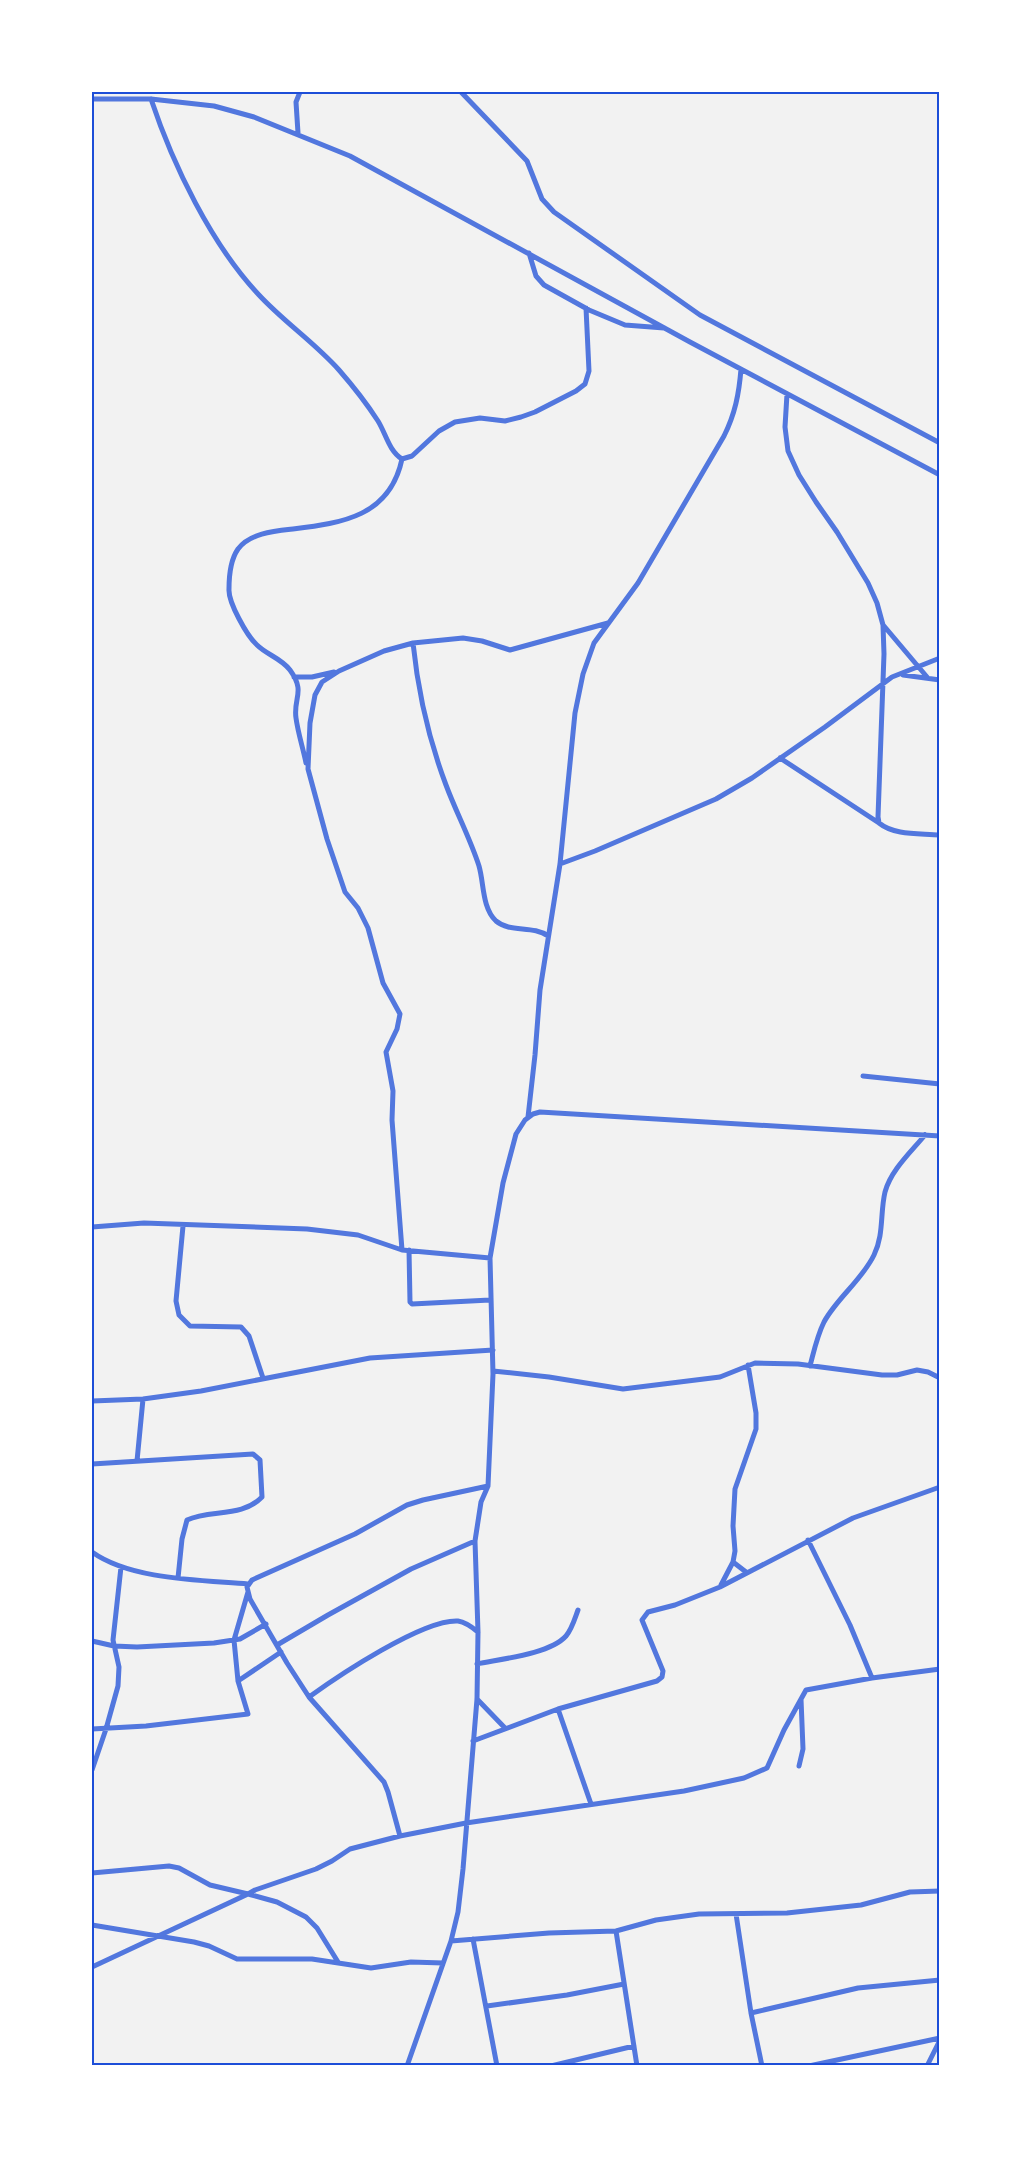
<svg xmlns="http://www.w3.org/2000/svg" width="1031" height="2157" viewBox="0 0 1031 2157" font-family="'PT Sans',sans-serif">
<rect width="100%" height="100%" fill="#f2f2f2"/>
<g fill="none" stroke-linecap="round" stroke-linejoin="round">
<path stroke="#5277de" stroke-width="5" d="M 461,92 L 527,161 L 542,199 L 554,212 L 700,315 L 940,443
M 92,99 L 151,99 L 214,106 L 254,117 L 350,156 L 690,342 L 940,475
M 151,99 C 173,165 211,244 259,295 C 284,322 315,343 339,370 C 353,386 367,404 378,421 C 386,434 389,451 402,459
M 298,133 L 296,102 L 300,92
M 529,253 L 536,276 L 544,285 L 589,310 L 625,325 L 664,328
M 787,394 L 785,427 L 788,451 L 799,475 L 816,502 L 837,532 L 868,583 L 877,603 L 883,625 L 884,654 L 878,817 L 879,823 C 895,836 920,833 940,835
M 402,459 L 412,456 L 439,431 L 455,422 L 480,418 L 505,421 L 521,417 L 535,412 L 576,391 L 585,384 L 589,371 L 586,308
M 884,626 L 927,677
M 413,643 C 418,692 429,740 446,785 C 456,812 470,838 479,866 C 484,883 482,908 496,921 C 510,933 533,925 548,936
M 903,675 L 940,680
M 294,677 L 312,677 L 334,672
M 780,758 L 879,823
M 306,763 C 303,748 298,733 296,718 C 293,698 306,692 290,670 C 281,658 267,655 257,645 C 247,636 228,602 229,589 C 229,577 231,559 238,549 C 250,533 275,531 293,529 C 343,523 390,516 402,459
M 560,864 L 595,851 L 716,799 L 752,778 L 825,727 L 892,677 L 940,658
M 863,1076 L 940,1084
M 528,1117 L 535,1055 L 540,990 L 560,864 L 575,713 L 583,674 L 594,643 L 638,583 L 724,436 C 735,414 739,394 741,369
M 183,1226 L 176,1301 L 179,1315 L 190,1326 L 241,1327 L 249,1336 L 263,1378
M 92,1227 L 144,1223 L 307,1229 L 358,1235 L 402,1250 L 490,1258
M 402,1250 L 392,1120 L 393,1091 L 386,1052 L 397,1029 L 400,1014 L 383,983 L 368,928 L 358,908 L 345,892 L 327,839 L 308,769 L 310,723 L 315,695 L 322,682 L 339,671 L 384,651 L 413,643 L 463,638 L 482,641 L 510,650 L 608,623
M 409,1250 L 410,1302 L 412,1304 L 490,1300
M 810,1366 C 814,1351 817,1336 824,1322 C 837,1298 862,1280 874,1255 C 884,1235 880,1213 885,1192 C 891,1170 911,1152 925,1135
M 493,1371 L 549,1377 L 623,1389 L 720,1377 L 755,1363 L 798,1364 L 882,1375 L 897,1375 L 917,1370 L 928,1372 L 940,1378
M 92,1401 L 143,1399 L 201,1391 L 370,1358 L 493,1350
M 137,1461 L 143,1399
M 92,1464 L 253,1454 L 260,1460 L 262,1497 C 242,1518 210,1509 187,1520 L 182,1539 L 178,1578
M 808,1540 L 850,1625 L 872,1678
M 92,1552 C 131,1580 201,1580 248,1584
M 733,1562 L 746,1572
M 721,1585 L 733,1562 L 735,1551 L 733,1526 L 735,1489 L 756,1429 L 756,1413 L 748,1365
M 92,1641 L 114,1646 L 137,1647 L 214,1643 L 240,1639 L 266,1624
M 277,1645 L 328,1615 L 411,1569 L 475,1541
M 477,1664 C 501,1659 550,1654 566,1636 C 572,1629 575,1618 578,1610
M 238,1681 L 281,1652
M 309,1697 C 338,1676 423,1619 458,1621 C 465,1622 472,1627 478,1632
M 477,1699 L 505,1728
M 558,1709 L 591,1804
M 92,1729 L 146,1726 L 248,1714 L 238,1681 L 234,1640 L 248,1592
M 473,1741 L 558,1709 L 657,1681 L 662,1677 L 663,1671 L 642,1620 L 648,1612 L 675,1605 L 720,1587 L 853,1518 L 940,1487
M 799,1766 L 803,1749 L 801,1699
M 92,1770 L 106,1729 L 118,1686 L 119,1667 L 113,1640 L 121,1567
M 400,1836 L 388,1792 L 384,1782 L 309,1697 L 287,1663 L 250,1599 L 247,1587 L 252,1580 L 355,1534 L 407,1505 L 423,1500 L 488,1486
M 92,1873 L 169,1866 L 179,1868 L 210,1885 L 248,1894 L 255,1890 L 316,1869 L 332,1861 L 350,1849 L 400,1836 L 466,1823 L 684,1791 L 744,1778 L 767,1768 L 784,1730 L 806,1690 L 872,1678 L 940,1669
M 736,1914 L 751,2013 L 762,2066
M 92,1925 L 194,1942 L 209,1946 L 237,1959 L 312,1959 L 371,1968 L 411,1962 L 443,1963
M 616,1931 L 637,2066
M 473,1939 L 497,2066
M 451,1941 L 549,1933 L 616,1931 L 656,1920 L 699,1914 L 787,1913 L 861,1905 L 910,1892 L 940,1891
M 92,1967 L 248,1894 L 277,1902 L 306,1917 L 317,1928 L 338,1962
M 487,2006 L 567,1995 L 624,1984
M 751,2013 L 858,1988 L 940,1980
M 407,2066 L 451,1941 L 458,1912 L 463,1869 L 477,1699 L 478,1632 L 475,1541 L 481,1502 L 488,1486 L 493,1374 L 490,1258 L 503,1183 L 516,1134 L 525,1120 L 533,1114 L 540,1112 L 940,1136
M 551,2066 L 634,2046
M 809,2066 L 940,2038
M 927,2066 L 940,2040"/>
</g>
<rect width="1031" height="2157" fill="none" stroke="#ffffff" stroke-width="186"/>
<rect x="93" y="93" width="845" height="1971" fill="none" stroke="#1d4ed8" stroke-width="2"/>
</svg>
